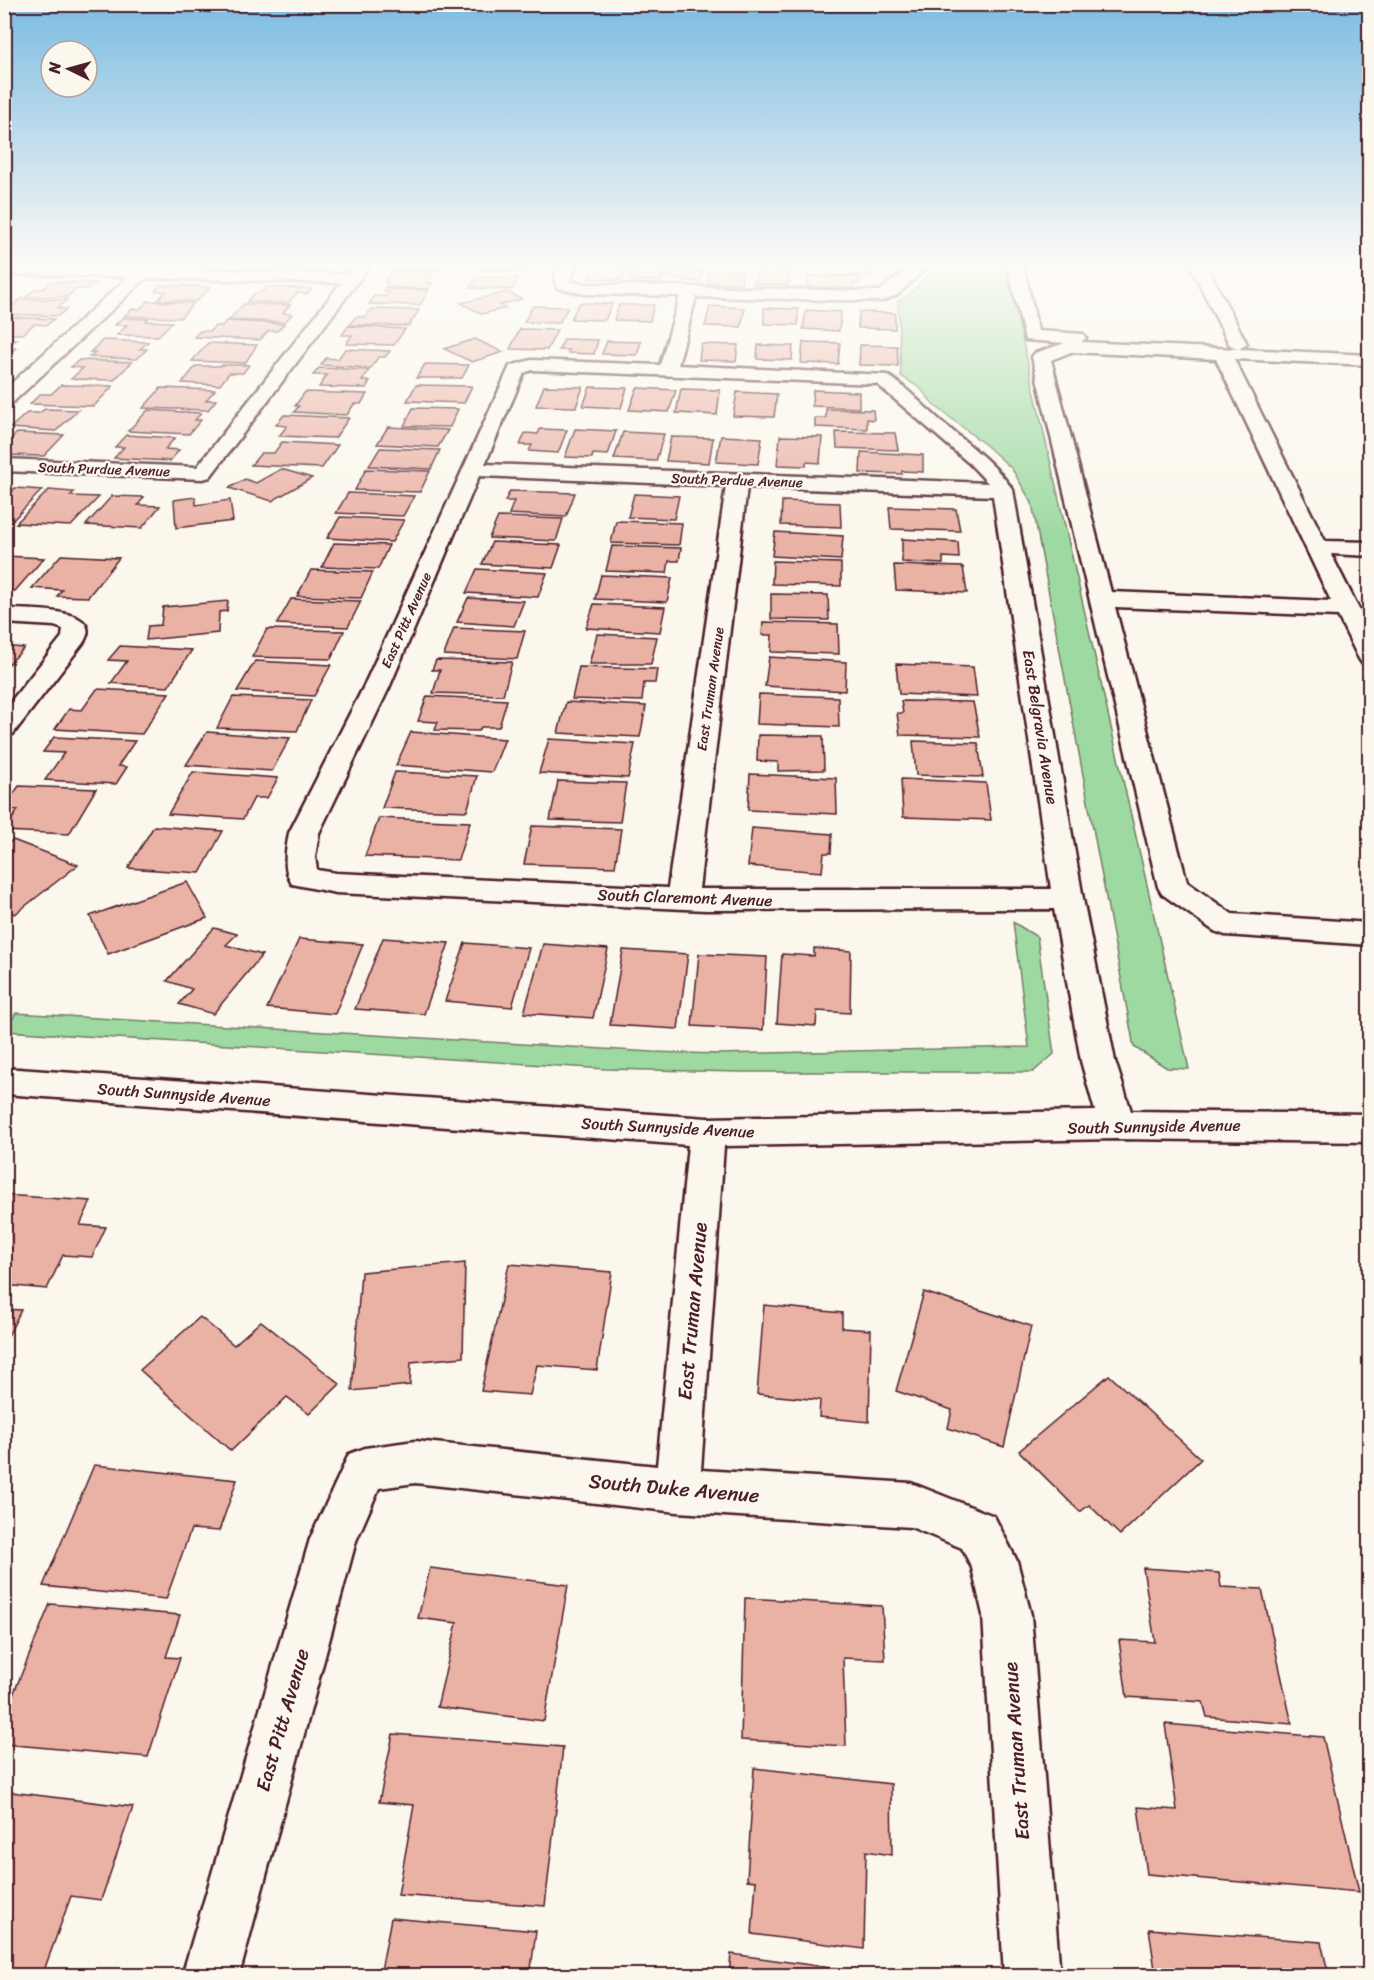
<svg xmlns="http://www.w3.org/2000/svg" width="1374" height="1980" viewBox="0 0 1374 1980" font-family="Sriracha,sans-serif">
<rect width="100%" height="100%" fill="#fbf7ec"/>
<filter id="ink" filterUnits="userSpaceOnUse"><feTurbulence type="fractalNoise" baseFrequency=".0167" numOctaves="2"/><feDisplacementMap in="SourceGraphic" scale="12" xChannelSelector="R" yChannelSelector="G"/><feConvolveMatrix kernelMatrix="1 2 1 2 8 2 1 2 1" color-interpolation-filters="sRGB"/></filter>
<g filter="url(#ink)">
<path fill="#9dd9a1" stroke="#747c66" stroke-width="1.5" d="M 946,263 L 1005,263 L 1189,1069 L 1167,1068 L 1134,1047 L 1032,503 L 1012,469 L 987,446 L 934,405 L 920,388 L 901,376 L 898,301 L 910,295 L 919,283 Z
M 1013,922 L 1037,937 L 1054,1054 L 1033,1072 L 740,1072 L 606,1069 L 5,1031 L 16,1013 L 652,1052 L 719,1054 L 1029,1047 Z"/>
<path fill="#eab1a5" stroke="#4a1f2b" stroke-width="1.5" d="M 398,263 L 446,263 L 442,264 L 438,271 L 394,269 Z
M 484,263 L 534,263 L 530,272 L 480,270 Z
M 595,263 L 606,263 L 629,264 L 622,280 L 588,279 Z
M 634,263 L 666,264 L 662,281 L 628,280 Z
M 833,264 L 866,265 L 866,270 L 870,270 L 870,276 L 830,275 Z
M 758,268 L 791,269 L 787,285 L 754,284 Z
M 671,269 L 703,270 L 700,282 L 669,278 Z
M 709,270 L 743,271 L 741,284 L 707,283 Z
M 392,272 L 433,274 L 426,283 L 432,283 L 428,289 L 385,287 L 388,282 L 384,282 Z
M 808,276 L 860,277 L 860,283 L 854,285 L 854,289 L 807,287 Z
M 477,277 L 518,278 L 512,290 L 470,288 Z
M 50,282 L 95,283 L 89,289 L 76,289 L 67,297 L 26,297 L 35,289 L 43,289 Z
M 160,285 L 210,287 L 197,301 L 158,300 L 166,291 L 155,291 Z
M 267,287 L 312,289 L 307,294 L 297,293 L 288,303 L 247,302 L 255,293 L 261,293 Z
M 385,289 L 429,290 L 420,305 L 369,304 L 374,296 L 386,296 L 389,292 L 383,292 Z
M 507,292 L 522,299 L 500,305 L 506,308 L 482,314 L 461,303 Z
M 21,299 L 67,300 L 58,308 L 67,309 L 58,316 L 4,314 L 4,312 Z
M 148,301 L 194,303 L 180,318 L 124,316 L 132,309 L 140,309 Z
M 579,303 L 612,304 L 605,320 L 571,319 Z
M 244,304 L 290,305 L 283,313 L 292,314 L 285,322 L 229,320 Z
M 619,305 L 654,305 L 650,321 L 614,320 Z
M 533,306 L 568,307 L 559,323 L 524,322 Z
M 710,306 L 745,308 L 741,327 L 705,326 Z
M 764,308 L 798,309 L 798,325 L 764,324 Z
M 371,309 L 419,310 L 409,326 L 350,325 L 355,317 L 366,317 Z
M 806,310 L 841,312 L 839,331 L 803,329 Z
M 859,312 L 895,313 L 895,329 L 858,328 Z
M 7,317 L 54,319 L 47,325 L 34,324 L 23,334 L 4,334 L 4,319 Z
M 122,318 L 148,319 L 146,321 L 172,322 L 158,336 L 117,335 L 127,325 L 115,325 Z
M 226,321 L 284,324 L 277,331 L 268,331 L 260,340 L 194,337 L 200,331 L 210,331 L 215,326 L 222,326 Z
M 348,326 L 405,329 L 394,345 L 346,344 L 352,335 L 342,335 Z
M 520,329 L 557,330 L 547,350 L 510,349 Z
M 4,339 L 17,339 L 7,348 L 16,348 L 6,357 Z
M 475,339 L 503,352 L 472,362 L 444,349 Z
M 564,339 L 598,340 L 594,354 L 568,353 L 569,350 L 559,350 Z
M 103,340 L 148,342 L 140,349 L 147,349 L 137,359 L 89,357 L 95,352 L 90,352 Z
M 607,341 L 641,342 L 637,355 L 602,354 Z
M 803,342 L 840,343 L 838,364 L 801,363 Z
M 208,343 L 257,345 L 245,363 L 192,361 Z
M 701,344 L 738,345 L 736,361 L 699,360 Z
M 758,345 L 793,346 L 792,360 L 757,359 Z
M 860,345 L 897,346 L 898,366 L 859,365 Z
M 345,349 L 390,351 L 385,357 L 378,357 L 371,368 L 321,365 L 326,358 L 338,359 Z
M 79,360 L 132,362 L 114,380 L 71,379 L 83,368 L 71,367 Z
M 425,364 L 469,365 L 462,378 L 416,378 Z
M 222,365 L 249,365 L 243,373 L 229,373 L 220,385 L 182,383 L 196,366 L 221,366 Z
M 319,368 L 369,370 L 362,381 L 370,381 L 366,388 L 319,387 L 327,375 L 313,375 Z
M 61,385 L 113,386 L 94,406 L 30,404 L 40,394 L 51,394 Z
M 416,385 L 472,386 L 464,403 L 407,401 Z
M 544,386 L 583,387 L 576,407 L 536,406 Z
M 590,387 L 627,388 L 621,408 L 583,406 Z
M 161,388 L 215,390 L 206,400 L 216,400 L 208,410 L 143,408 Z
M 637,388 L 676,390 L 669,412 L 629,410 Z
M 681,389 L 720,390 L 717,415 L 676,413 Z
M 813,390 L 859,392 L 859,408 L 812,406 Z
M 305,392 L 367,394 L 361,404 L 354,404 L 347,415 L 294,412 L 299,406 L 295,406 Z
M 737,392 L 777,394 L 774,417 L 733,416 Z
M 413,408 L 458,409 L 450,427 L 404,426 Z
M 45,409 L 78,410 L 56,431 L 10,428 L 27,413 L 39,413 Z
M 826,409 L 873,410 L 874,420 L 867,419 L 867,429 L 815,427 L 815,418 L 826,418 Z
M 148,410 L 201,413 L 195,420 L 201,420 L 189,434 L 128,431 Z
M 284,415 L 349,418 L 335,438 L 279,436 L 287,426 L 276,425 Z
M 388,427 L 448,430 L 438,447 L 377,444 Z
M 540,429 L 567,430 L 558,453 L 529,451 L 532,445 L 520,445 L 525,433 L 538,434 Z
M 575,429 L 616,431 L 608,455 L 593,454 L 592,458 L 565,457 Z
M 623,432 L 664,434 L 656,461 L 614,459 Z
M 836,432 L 895,433 L 898,450 L 837,448 Z
M 17,433 L 64,435 L 44,456 L 4,455 L 4,445 Z
M 126,435 L 175,438 L 165,449 L 179,450 L 170,461 L 114,458 L 124,447 L 115,447 Z
M 721,436 L 762,438 L 758,464 L 716,462 Z
M 780,436 L 822,437 L 820,463 L 806,462 L 806,466 L 777,465 Z
M 671,437 L 713,438 L 709,463 L 666,461 Z
M 282,442 L 338,445 L 322,468 L 251,465 L 261,453 L 274,453 Z
M 380,448 L 440,450 L 431,469 L 369,466 Z
M 861,452 L 923,455 L 923,472 L 902,471 L 902,474 L 860,473 Z
M 281,469 L 312,478 L 272,501 L 229,488 L 245,479 L 256,483 Z
M 366,469 L 430,471 L 420,492 L 355,490 Z
M 15,488 L 42,490 L 9,524 L 4,524 L 4,494 L 10,494 Z
M 49,490 L 74,492 L 70,496 L 99,497 L 71,526 L 16,523 Z
M 510,491 L 575,493 L 566,517 L 509,514 L 514,501 L 505,501 Z
M 348,493 L 414,496 L 403,516 L 336,513 Z
M 634,494 L 679,496 L 674,519 L 628,517 Z
M 112,496 L 144,497 L 138,505 L 160,506 L 142,528 L 86,525 Z
M 195,497 L 196,505 L 230,500 L 233,521 L 176,528 L 174,500 Z
M 782,501 L 840,503 L 841,527 L 781,525 Z
M 889,507 L 956,509 L 960,531 L 891,529 Z
M 340,517 L 404,520 L 392,542 L 327,538 Z
M 498,517 L 563,519 L 556,541 L 489,538 Z
M 616,521 L 682,523 L 679,545 L 611,543 Z
M 775,532 L 843,536 L 841,560 L 772,556 Z
M 902,539 L 958,542 L 959,558 L 943,557 L 943,564 L 902,562 Z
M 492,542 L 561,545 L 553,568 L 482,564 Z
M 334,543 L 389,545 L 378,569 L 322,567 Z
M 612,546 L 681,548 L 679,561 L 669,561 L 667,573 L 606,571 Z
M 61,555 L 119,558 L 88,597 L 57,596 L 62,590 L 32,588 Z
M 4,556 L 44,558 L 15,591 L 4,590 Z
M 773,561 L 841,563 L 841,586 L 772,584 Z
M 894,565 L 963,567 L 967,593 L 896,590 Z
M 477,569 L 547,573 L 538,597 L 466,593 Z
M 311,570 L 373,572 L 361,598 L 297,596 Z
M 601,575 L 672,578 L 667,602 L 595,599 Z
M 771,594 L 828,595 L 829,620 L 771,619 Z
M 468,598 L 524,601 L 514,626 L 457,622 Z
M 291,599 L 324,600 L 361,601 L 348,627 L 277,624 Z
M 228,601 L 227,611 L 219,612 L 218,633 L 146,640 L 148,626 L 161,625 L 163,607 Z
M 594,604 L 665,607 L 660,632 L 586,628 Z
M 763,622 L 838,624 L 839,654 L 771,652 L 772,635 L 762,635 Z
M 454,628 L 525,631 L 517,659 L 444,655 Z
M 267,629 L 344,631 L 331,659 L 252,657 Z
M 597,634 L 657,637 L 651,664 L 589,664 Z
M 4,646 L 24,648 L 4,669 Z
M 120,646 L 192,650 L 168,687 L 111,683 L 127,661 L 108,660 Z
M 769,657 L 846,662 L 845,691 L 765,686 Z
M 436,660 L 512,662 L 503,695 L 433,693 L 440,670 L 432,670 Z
M 255,661 L 331,665 L 314,696 L 237,691 Z
M 896,664 L 973,667 L 977,697 L 899,694 Z
M 579,667 L 657,669 L 655,683 L 644,683 L 642,701 L 572,699 Z
M 97,689 L 169,693 L 142,734 L 55,729 L 69,709 L 82,710 Z
M 759,694 L 838,697 L 839,727 L 757,724 Z
M 427,696 L 507,700 L 499,727 L 481,727 L 479,731 L 435,730 L 438,722 L 418,721 Z
M 233,697 L 311,700 L 297,731 L 217,728 Z
M 901,701 L 973,702 L 980,737 L 900,735 L 897,713 L 903,713 Z
M 566,702 L 646,706 L 640,737 L 558,733 Z
M 207,732 L 290,738 L 272,771 L 186,765 Z
M 411,732 L 505,739 L 492,772 L 396,765 Z
M 758,735 L 823,736 L 824,770 L 778,771 L 778,762 L 757,761 Z
M 54,737 L 135,741 L 118,766 L 127,767 L 116,784 L 45,780 L 64,753 L 43,752 Z
M 549,739 L 635,744 L 628,778 L 539,773 Z
M 913,741 L 978,743 L 983,777 L 916,775 Z
M 193,772 L 278,778 L 267,798 L 254,798 L 243,819 L 168,814 Z
M 395,772 L 477,776 L 467,811 L 382,808 Z
M 750,774 L 836,778 L 837,814 L 748,810 Z
M 901,779 L 986,783 L 991,820 L 903,817 Z
M 558,781 L 626,783 L 620,822 L 550,820 Z
M 19,786 L 96,789 L 69,834 L 4,831 L 18,810 L 4,809 L 4,807 Z
M 379,818 L 470,822 L 458,860 L 365,856 Z
M 154,826 L 223,831 L 200,873 L 128,868 Z
M 532,826 L 621,829 L 615,867 L 524,864 Z
M 752,828 L 832,834 L 831,853 L 824,853 L 822,872 L 748,866 Z
M 13,840 L 78,865 L 15,914 L 4,910 L 4,846 Z
M 187,882 L 207,918 L 108,954 L 90,916 Z
M 214,928 L 237,934 L 226,945 L 262,955 L 213,1014 L 179,1004 L 192,989 L 167,981 Z
M 383,938 L 449,943 L 424,1014 L 355,1009 Z
M 299,939 L 363,944 L 335,1014 L 267,1008 Z
M 465,943 L 529,948 L 512,1007 L 445,1001 Z
M 543,944 L 608,949 L 593,1018 L 524,1013 Z
M 814,948 L 851,951 L 850,1013 L 817,1011 L 816,1026 L 777,1023 L 782,954 L 814,956 Z
M 623,950 L 688,954 L 678,1029 L 610,1025 Z
M 699,954 L 767,957 L 763,1030 L 692,1026 Z
M 4,1195 L 91,1201 L 80,1225 L 106,1227 L 92,1257 L 63,1255 L 47,1289 L 4,1285 Z
M 465,1263 L 463,1357 L 411,1362 L 410,1385 L 352,1391 L 361,1272 Z
M 509,1264 L 612,1272 L 597,1370 L 537,1365 L 530,1395 L 481,1391 Z
M 924,1292 L 1031,1326 L 1004,1447 L 948,1428 L 952,1410 L 896,1391 Z
M 764,1305 L 842,1313 L 842,1328 L 871,1330 L 869,1422 L 819,1417 L 820,1400 L 757,1394 Z
M 4,1309 L 21,1310 L 4,1344 Z
M 200,1317 L 234,1345 L 261,1321 L 340,1384 L 309,1414 L 287,1397 L 231,1451 L 140,1370 Z
M 1109,1375 L 1201,1459 L 1120,1535 L 1089,1505 L 1080,1512 L 1019,1451 Z
M 94,1465 L 237,1480 L 219,1531 L 191,1529 L 166,1599 L 43,1586 Z
M 430,1568 L 568,1585 L 544,1721 L 437,1707 L 457,1623 L 418,1618 Z
M 1143,1568 L 1219,1573 L 1221,1587 L 1262,1589 L 1292,1724 L 1207,1717 L 1203,1702 L 1127,1697 L 1119,1640 L 1155,1642 Z
M 745,1598 L 882,1606 L 885,1660 L 843,1658 L 846,1746 L 741,1740 Z
M 50,1604 L 180,1615 L 166,1657 L 180,1658 L 148,1757 L 4,1744 L 4,1717 Z
M 1165,1724 L 1323,1737 L 1359,1892 L 1147,1874 L 1138,1807 L 1177,1810 Z
M 393,1734 L 563,1747 L 545,1906 L 398,1895 L 414,1805 L 379,1802 Z
M 754,1768 L 891,1784 L 892,1855 L 866,1851 L 864,1949 L 752,1934 L 756,1881 L 747,1880 Z
M 11,1792 L 133,1807 L 101,1900 L 71,1896 L 42,1976 L 4,1976 L 4,1807 Z
M 391,1918 L 536,1931 L 530,1976 L 380,1976 Z
M 1149,1929 L 1321,1942 L 1329,1976 L 1156,1976 Z
M 731,1954 L 889,1976 L 729,1976 Z"/>
<g fill="none" stroke-linecap="round" stroke-linejoin="round">
<g stroke="#4a1f2b" stroke-width="5">
<path id="minor" d="M 357,263 L 372,263 L 210,477 L 203,479 L 4,471 L 4,459 L 197,467 L 341,283 L 146,278 L 11,404 L 4,405 L 4,390 L 128,277 L 4,274 L 4,264 L 348,274 Z
M 561,263 L 577,263 L 570,281 L 586,284 L 860,291 L 880,291 L 915,263 L 932,263 L 897,295 L 882,301 L 696,297 L 678,365 L 887,375 C 905,386 918,401 933,414 C 961,440 991,458 1013,490 L 1083,899 L 1115,1061 L 1131,1111 L 1370,1114 L 1370,1142 L 1117,1139 L 724,1146 L 701,1470 L 911,1483 L 994,1516 L 1017,1561 L 1031,1615 L 1060,1976 L 1004,1976 L 983,1615 L 972,1568 L 962,1548 L 911,1527 L 677,1512 L 415,1483 L 379,1488 L 356,1541 L 239,1976 L 182,1976 L 310,1539 L 349,1454 L 365,1448 L 415,1441 L 657,1466 L 688,1145 L 4,1094 L 4,1068 L 707,1118 L 1095,1111 L 1081,1061 L 1054,909 L 706,910 L 336,893 L 292,884 C 282,868 286,850 289,833 L 363,688 L 510,366 L 531,360 L 660,365 L 680,296 L 586,294 L 557,288 L 554,278 ZM 532,370 L 877,384 L 970,464 L 988,483 L 485,464 L 524,373 ZM 479,476 L 726,486 L 668,888 L 336,873 L 317,870 L 315,857 L 319,833 L 389,688 ZM 747,487 L 993,496 L 1051,889 L 699,889 Z
M 1007,263 L 1023,263 L 1038,331 L 1083,334 L 1086,338 L 1081,342 L 1237,349 L 1229,344 L 1189,263 L 1205,263 L 1247,344 L 1239,349 L 1370,355 L 1370,365 L 1234,359 L 1325,541 L 1370,542 L 1370,556 L 1331,554 L 1370,631 L 1370,664 L 1361,662 L 1358,657 L 1338,616 L 1115,607 L 1187,882 L 1232,914 L 1370,923 L 1370,945 L 1225,935 L 1214,931 L 1162,894 L 1158,887 L 1032,357 L 1035,353 L 1065,343 L 1025,340 ZM 1071,352 L 1216,359 L 1331,601 L 1111,592 L 1051,360 Z
M 4,609 C 23,610 108,606 83,643 L 13,734 L 4,736 L 4,710 L 62,637 L 63,629 L 54,626 L 4,623 Z"/>
</g>
<use href="#minor" fill="#fbf7ec" fill-rule="evenodd"/>
</g>
</g>
<linearGradient id="sky" x2="0" y2="1"><stop stop-color="#7cbce2"/><stop offset="0.49" stop-color="#fdfbf6"/><stop offset="1" stop-color="#fdfbf6" stop-opacity="0"/></linearGradient>
<rect width="1374" height="541" fill="url(#sky)"/>
<g text-anchor="middle" stroke-width="5" stroke-linejoin="round" paint-order="stroke">
<g font-size="14" fill="#4a1f2b" stroke="#fbf7ec">
<text transform="translate(104 469) rotate(2)" y="5">South Purdue Avenue</text>
<text transform="translate(737 480) rotate(2)" y="5">South Perdue Avenue</text>
<text transform="translate(406 620) rotate(-66)" y="5">East Pitt Avenue</text>
<text transform="translate(710 689) rotate(-82)" y="5">East Truman Avenue</text>
</g>
<g font-size="16" fill="#4a1f2b" stroke="#fbf7ec">
<text transform="translate(1041 727) rotate(81)" y="6">East Belgravia Avenue</text>
<text transform="translate(685 897) rotate(2)" y="6">South Claremont Avenue</text>
<text transform="translate(184 1094) rotate(4)" y="6">South Sunnyside Avenue</text>
<text transform="translate(1154 1126) rotate(-1)" y="6">South Sunnyside Avenue</text>
<text transform="translate(668 1127) rotate(3)" y="6">South Sunnyside Avenue</text>
</g>
<g font-size="20" fill="#4a1f2b" stroke="#fbf7ec">
<text transform="translate(692 1311) rotate(-85)" y="7">East Truman Avenue</text>
<text transform="translate(674 1488) rotate(5)" y="7">South Duke Avenue</text>
<text transform="translate(282 1720) rotate(-74)" y="7">East Pitt Avenue</text>
<text transform="translate(1016 1751) rotate(-94)" y="7">East Truman Avenue</text>
</g>
</g>
<rect width="1374" height="1980" fill="none" stroke="#fbf7ec" stroke-width="24"/>
<rect x="12" y="12" width="1350" height="1956" fill="none" stroke="#4a1f2b" stroke-width="2" filter="url(#ink)"/>
<g transform="translate(69 69) rotate(275)"><circle r="28" fill="#fbf7ec" stroke="#b4a19f" stroke-width="1.5"/>
<path d="M0-4.5L10 22L0 15L-10 22Z" fill="#4a1f2b"/>
<text y="-9" font-size="16" font-weight="bold" text-anchor="middle" fill="#4a1f2b">N</text>
</g>
</svg>
